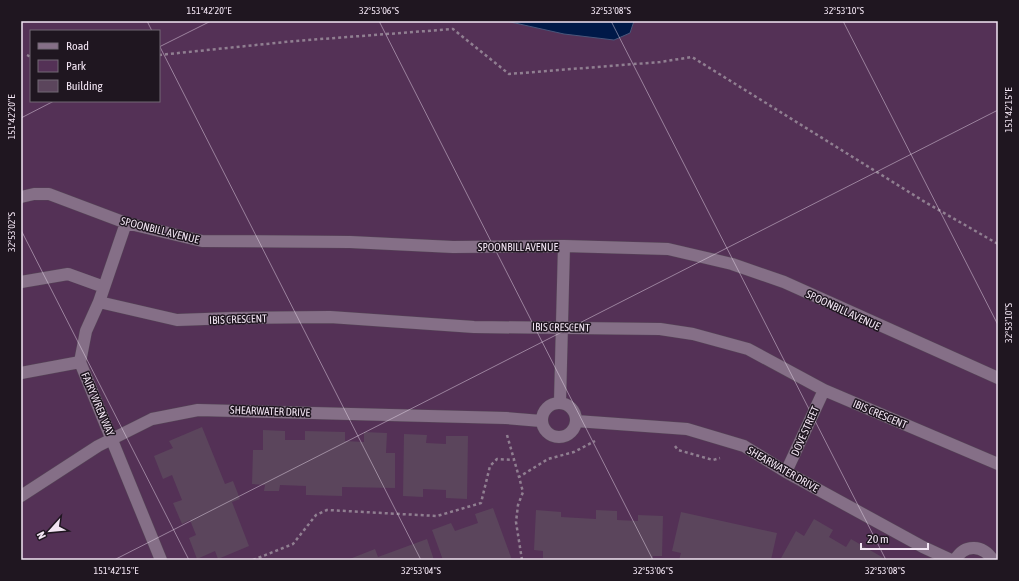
<svg xmlns="http://www.w3.org/2000/svg" width="1019" height="581" viewBox="0 0 1019 581" font-family="'Asap Condensed',sans-serif">
<rect width="100%" height="100%" fill="#3d2a3f"/>
<path fill="#543156" fill-rule="evenodd" d="M 21,21 L 998,21 L 998,560 L 21,560 ZM 31,31 L 159,31 L 159,101 L 31,101 Z"/>
<path fill="#001948" stroke="#49567b" d="M 506,21 L 634,21 L 630,33 L 614,40 L 564,34 Z"/>
<path fill="#5b455c" d="M 202,427 L 225,484 L 233,481 L 240,499 L 232,502 L 249,546 L 218,559 L 215,551 L 197,559 L 189,538 L 196,535 L 190,520 L 182,524 L 173,503 L 182,500 L 172,475 L 163,479 L 154,456 L 173,448 L 169,441 Z
M 263,430 L 285,431 L 285,440 L 305,440 L 305,431 L 345,432 L 345,441 L 364,442 L 364,432 L 387,433 L 386,453 L 395,453 L 395,488 L 342,487 L 342,496 L 306,495 L 306,486 L 280,485 L 279,491 L 264,491 L 265,485 L 252,484 L 253,450 L 263,450 Z
M 404,434 L 427,435 L 426,443 L 446,444 L 446,436 L 468,436 L 467,499 L 446,498 L 446,490 L 423,489 L 423,497 L 403,496 Z
M 493,508 L 512,560 L 443,560 L 432,530 L 451,523 L 455,531 L 478,523 L 475,514 Z
M 536,510 L 561,512 L 561,517 L 596,519 L 596,510 L 617,511 L 617,520 L 638,521 L 638,515 L 663,516 L 662,556 L 653,556 L 653,560 L 543,560 L 543,551 L 534,550 Z
M 681,512 L 777,533 L 771,560 L 679,560 L 681,553 L 672,551 Z
M 814,519 L 833,530 L 829,537 L 846,547 L 851,539 L 887,560 L 780,560 L 796,531 L 804,536 Z
M 427,539 L 434,560 L 347,560 L 375,549 L 378,557 Z"/>
<g fill="none" stroke-linecap="round" stroke-linejoin="round">
<g stroke="#554556" stroke-width="13">
<path id="minor" d="M 21,197 L 34,194 L 49,194 L 126,223 L 202,241 L 350,242 L 453,247 L 564,246 L 668,249 L 732,264 L 784,282 L 998,378
M 126,223 L 99,302 L 86,331 L 80,362 L 161,560
M 21,282 L 68,274 L 104,287
M 99,302 L 177,320 L 233,318 L 330,317 L 474,327 L 660,329 L 693,334 L 748,349 L 824,390 L 998,464
M 21,373 L 80,362
M 560,402 L 564,246
M542 420a17 17 0 1 1 34 0a17 17 0 1 1-34 0Z
M 576,421 L 687,429 L 744,446 L 786,472 L 923,547 L 951,560
M 786,472 L 824,390
M 21,496 L 98,446 L 152,419 L 198,410 L 506,418 L 541,421
M 955,560 C 965,543 983,545 993,560"/>
</g>
<path stroke="#907f91" stroke-width="2.5" stroke-dasharray="3 3" stroke-linecap="butt" d="M 27,55 L 31,57
M 159,55 L 295,41 L 453,29 L 509,74 L 660,62 L 692,57 L 925,202 L 998,244
M 507,435 L 519,477
M 675,446 L 678,450 L 713,460 L 720,458
M 253,560 L 293,544 L 316,515 L 327,510 L 437,516 L 481,503 L 490,466 L 497,459 L 514,460
M 522,560 L 516,522 L 518,505 L 523,492 L 519,477 L 548,459 L 574,452 L 595,441"/>
<use href="#minor" stroke="#856f87" stroke-width="12"/>
</g>
<path fill="none" stroke="#f2e5f3" stroke-width="1" stroke-opacity="0.45" d="M 147,21 L 152,31M 379,21 L 653,560M 611,21 L 886,560M 843,21 L 998,325M 159,45 L 421,560M 159,47 L 211,21M 21,118 L 54,101M 21,230 L 189,560M 114,560 L 998,110"/>
<g text-anchor="middle" stroke-width="3" stroke-linejoin="round" paint-order="stroke">
<g font-size="11" fill="#f2e5f3" stroke="#1f1620">
<text transform="translate(160 230) rotate(14)" y="4">SPOONBILL AVENUE</text>
<text x="518" y="251">SPOONBILL AVENUE</text>
<text transform="translate(843 310) rotate(25)" y="4">SPOONBILL AVENUE</text>
<text transform="translate(238 319) rotate(-2)" y="4">IBIS CRESCENT</text>
<text transform="translate(561 327) rotate(1)" y="4">IBIS CRESCENT</text>
<text transform="translate(98 404) rotate(67)" y="4">FAIRY WREN WAY</text>
<text transform="translate(270 411) rotate(2)" y="4">SHEARWATER DRIVE</text>
<text transform="translate(880 414) rotate(23)" y="4">IBIS CRESCENT</text>
<text transform="translate(805 431) rotate(-66)" y="4">DOVE STREET</text>
<text transform="translate(783 469) rotate(30)" y="4">SHEARWATER DRIVE</text>
</g>
</g>
<rect width="1019" height="581" fill="none" stroke="#1f1620" stroke-width="44"/>
<rect x="30" y="30" width="130" height="72" fill="#1f1620" stroke="#736974"/>
<rect x="38" y="43" width="20" height="6" fill="#856f87" stroke="#736974"/>
<text x="66" y="50" font-size="12" fill="#f2e5f3">Road</text>
<rect x="38" y="60" width="20" height="12" fill="#543156" stroke="#736974"/>
<text x="66" y="70" font-size="12" fill="#f2e5f3">Park</text>
<rect x="38" y="80" width="20" height="12" fill="#5b455c" stroke="#736974"/>
<text x="66" y="90" font-size="12" fill="#f2e5f3">Building</text>
<g transform="translate(50 531) rotate(243)" stroke="#1f1620" stroke-width="3" paint-order="stroke">
<path d="M0-3L7 15L0 10L-7 15Z" fill="#f2e5f3"/>
<text y="-6" font-size="11" font-weight="bold" text-anchor="middle" fill="#f2e5f3">N</text>
</g>
<path d="M861 543v6h67v-6" fill="none" stroke="#f2e5f3" stroke-width="2"/>
<text x="867" y="543" font-size="12" fill="#f2e5f3" stroke="#1f1620" stroke-width="3" paint-order="stroke">20 m</text>
<rect x="22" y="22" width="975" height="537" fill="none" stroke="#f2e5f3" stroke-width="1.5"/>
<g font-size="10" text-anchor="middle" fill="#f2e5f3">
<text x="209" y="14">151°42'20"E</text>
<text x="379" y="14">32°53'06"S</text>
<text x="611" y="14">32°53'08"S</text>
<text x="844" y="14">32°53'10"S</text>
<text transform="translate(1008 110) rotate(-90)" y="4">151°42'15"E</text>
<text transform="translate(11 117) rotate(-90)" y="4">151°42'20"E</text>
<text transform="translate(11 232) rotate(-90)" y="4">32°53'02"S</text>
<text transform="translate(1008 323) rotate(-90)" y="4">32°53'10"S</text>
<text x="116" y="574">151°42'15"E</text>
<text x="421" y="574">32°53'04"S</text>
<text x="653" y="574">32°53'06"S</text>
<text x="885" y="574">32°53'08"S</text>
</g>
</svg>
